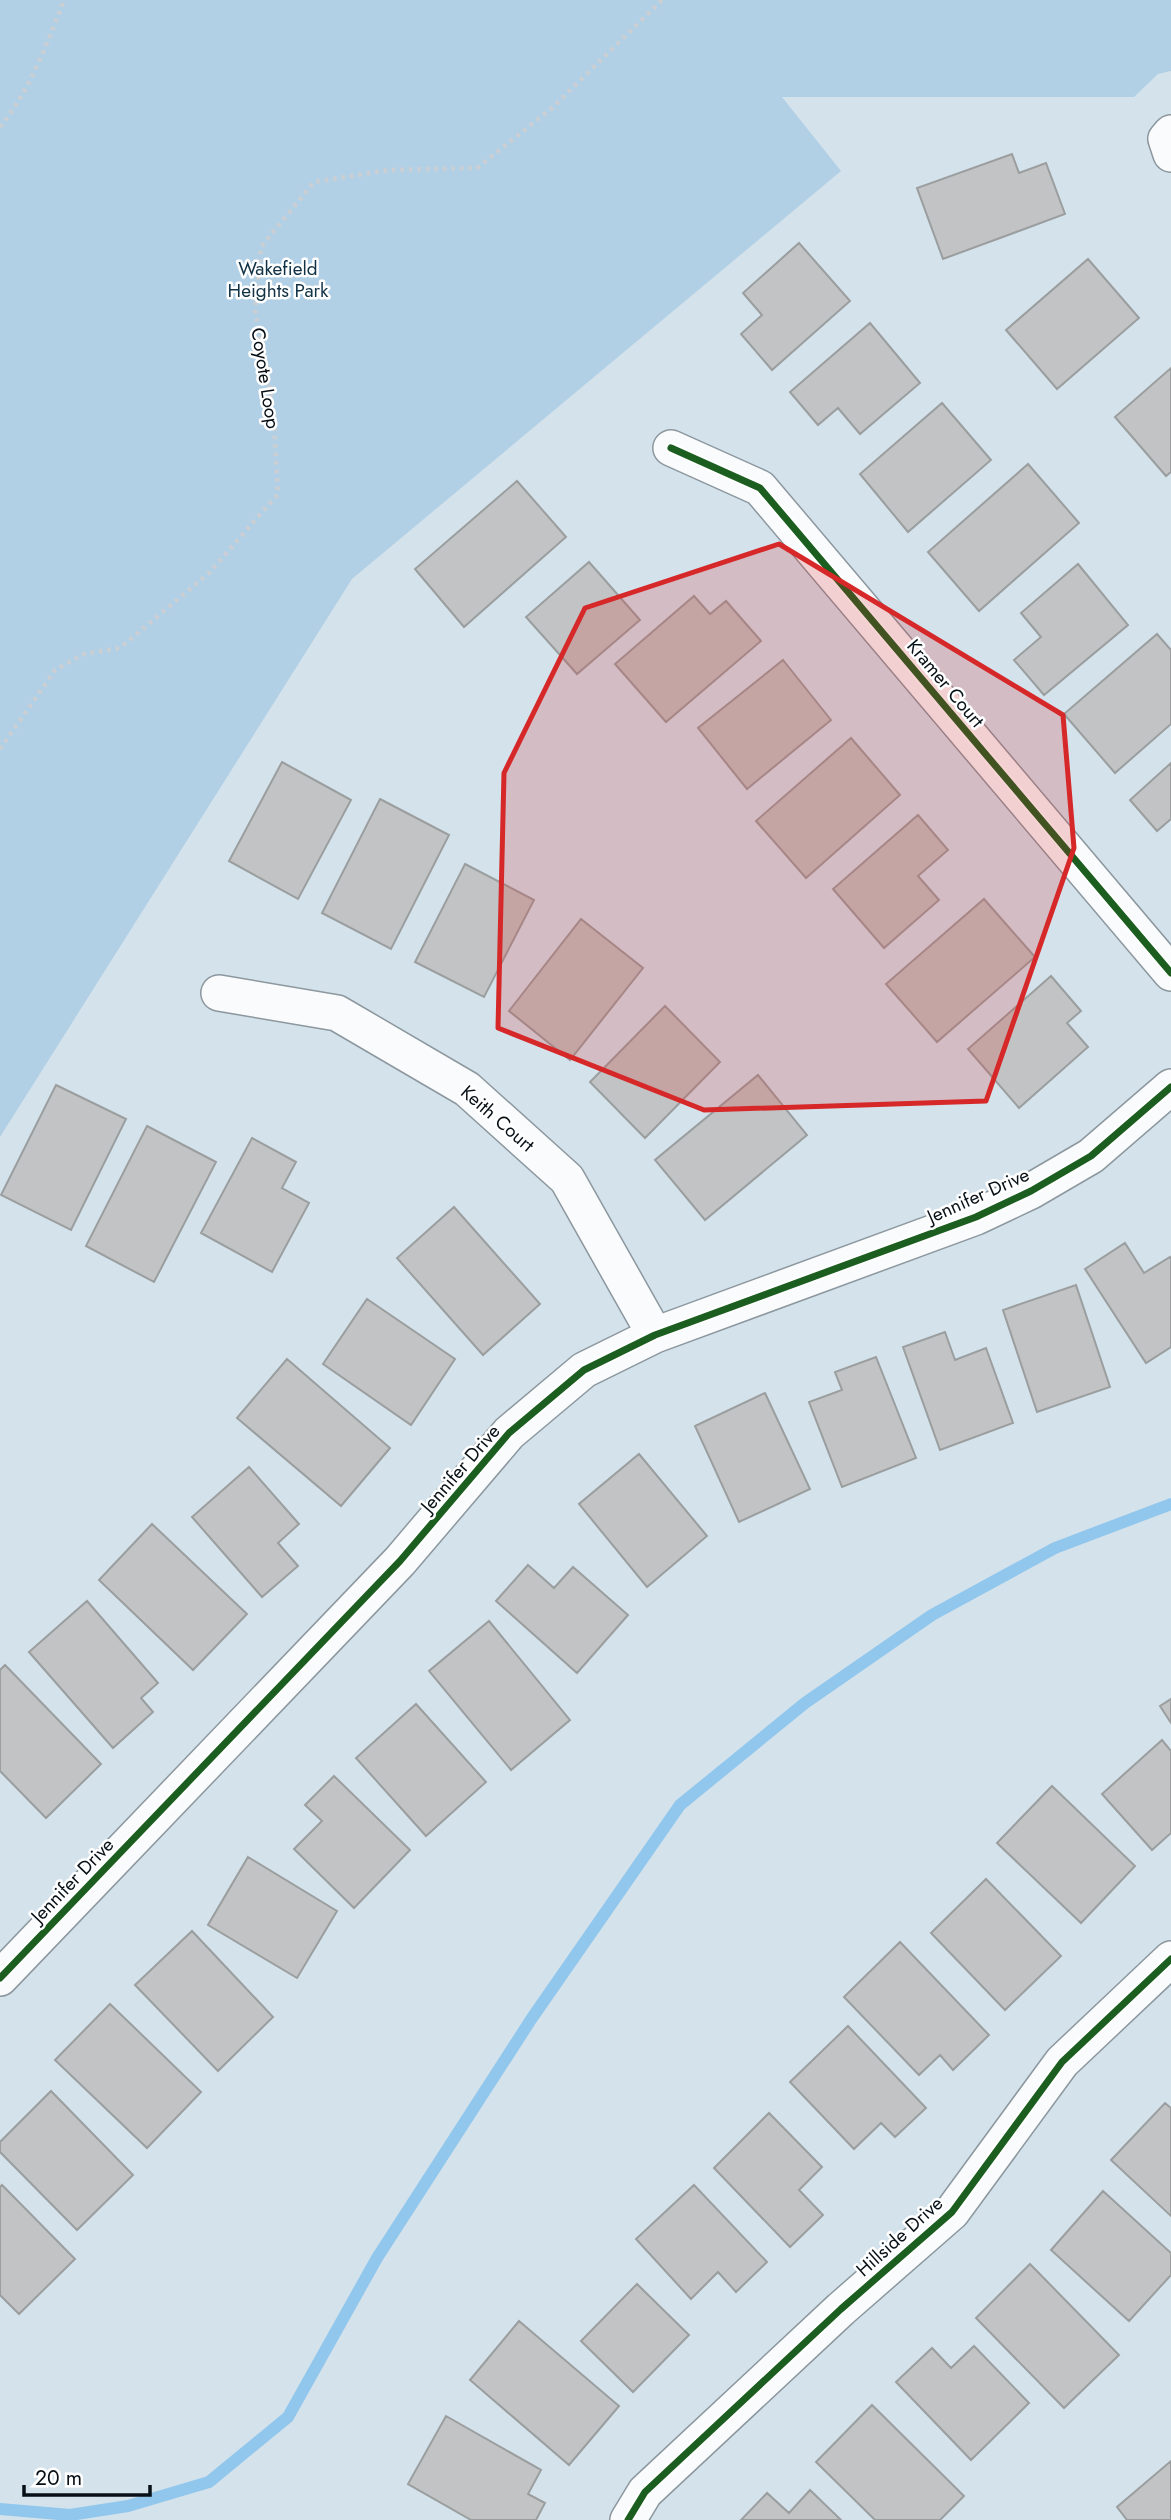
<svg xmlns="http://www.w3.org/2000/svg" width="1171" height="2520" viewBox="0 0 1171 2520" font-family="Jost,sans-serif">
<rect width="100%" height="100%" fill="#d4e2ec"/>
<path fill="#b2d0e5" d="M 0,0 L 1171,0 L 1171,71 L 1158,74 L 1134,97 L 782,97 L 841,171 L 352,579 L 0,1137 Z"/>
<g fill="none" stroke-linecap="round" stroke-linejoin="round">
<path stroke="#91c7ec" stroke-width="12" d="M 0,2509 L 70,2515 L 128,2506 L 209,2482 L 288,2417 L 377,2258 L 532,2018 L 680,1805 L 805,1703 L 932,1615 L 1055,1548 L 1171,1504"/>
</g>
<path fill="#c1c3c4" stroke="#9b9e9e" stroke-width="2" d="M 1012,154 L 1019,173 L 1046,163 L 1065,214 L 943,259 L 917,188 Z
M 799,243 L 850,301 L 772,370 L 741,334 L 762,315 L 743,293 Z
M 1088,259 L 1139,318 L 1057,389 L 1006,330 Z
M 870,323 L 920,383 L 860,434 L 838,408 L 818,425 L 790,392 Z
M 1171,368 L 1171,472 L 1166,476 L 1115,417 Z
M 942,403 L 991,460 L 908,532 L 860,474 Z
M 1028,464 L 1079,523 L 979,611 L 928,552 Z
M 517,481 L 566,537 L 464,627 L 415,569 Z
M 589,562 L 640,620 L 577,674 L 526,617 Z
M 1078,564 L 1128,625 L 1044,695 L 1014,660 L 1041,637 L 1021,613 Z
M 694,596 L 710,614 L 726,601 L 761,641 L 666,722 L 615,664 Z
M 1157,634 L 1171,650 L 1171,724 L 1115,773 L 1064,714 Z
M 783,660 L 831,720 L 747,789 L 698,728 Z
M 851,738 L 900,795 L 806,878 L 756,821 Z
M 282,762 L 351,800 L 298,899 L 229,861 Z
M 1171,763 L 1171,819 L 1157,831 L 1130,800 Z
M 380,799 L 449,835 L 391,949 L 322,913 Z
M 918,815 L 948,850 L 918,876 L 939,900 L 884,948 L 833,889 Z
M 465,864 L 534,900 L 484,997 L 415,962 Z
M 984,899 L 1035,957 L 937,1042 L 886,984 Z
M 581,919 L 643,968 L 570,1060 L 509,1011 Z
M 1051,976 L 1081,1011 L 1067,1023 L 1088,1047 L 1019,1108 L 968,1049 Z
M 665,1006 L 720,1062 L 645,1138 L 590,1082 Z
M 758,1075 L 807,1135 L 705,1220 L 655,1160 Z
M 56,1085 L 126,1119 L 71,1230 L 1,1195 Z
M 147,1126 L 216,1162 L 154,1282 L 86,1246 Z
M 252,1138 L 296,1162 L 282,1188 L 309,1203 L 272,1272 L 201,1233 Z
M 454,1207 L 540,1304 L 483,1355 L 397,1258 Z
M 1125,1243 L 1144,1273 L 1170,1257 L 1171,1259 L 1171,1347 L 1146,1363 L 1085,1269 Z
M 1076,1285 L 1110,1387 L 1037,1412 L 1003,1310 Z
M 367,1299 L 455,1359 L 411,1425 L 323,1364 Z
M 945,1332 L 955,1360 L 986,1348 L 1013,1423 L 940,1450 L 903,1347 Z
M 876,1357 L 916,1458 L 842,1487 L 809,1402 L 842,1390 L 835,1372 Z
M 287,1359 L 390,1448 L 341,1506 L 237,1418 Z
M 765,1393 L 810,1489 L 739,1522 L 695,1426 Z
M 639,1454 L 707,1536 L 647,1587 L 579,1504 Z
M 249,1467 L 299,1524 L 278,1543 L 298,1566 L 262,1597 L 192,1517 Z
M 152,1524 L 247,1614 L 193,1670 L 99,1580 Z
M 528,1565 L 554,1588 L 573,1567 L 628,1615 L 577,1673 L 496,1601 Z
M 87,1601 L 158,1683 L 141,1698 L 153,1712 L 113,1748 L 29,1652 Z
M 489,1621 L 570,1720 L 511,1770 L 429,1671 Z
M 5,1665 L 101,1764 L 46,1818 L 0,1771 L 0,1670 Z
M 1171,1699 L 1171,1723 L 1160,1706 Z
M 416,1704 L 486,1782 L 426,1836 L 356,1758 Z
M 1162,1740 L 1171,1751 L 1171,1833 L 1152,1850 L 1102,1794 Z
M 334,1776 L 410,1850 L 354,1908 L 294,1849 L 322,1821 L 305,1805 Z
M 1052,1786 L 1135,1866 L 1081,1923 L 997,1843 Z
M 248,1857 L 337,1911 L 297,1978 L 208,1925 Z
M 986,1879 L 1061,1956 L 1005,2010 L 931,1933 Z
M 192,1931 L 273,2017 L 218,2071 L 135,1985 Z
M 900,1942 L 989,2035 L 953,2070 L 940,2055 L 919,2075 L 844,1997 Z
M 110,2004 L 201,2092 L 147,2148 L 55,2060 Z
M 848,2026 L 926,2108 L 895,2137 L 881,2123 L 854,2149 L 790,2082 Z
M 51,2091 L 133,2175 L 77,2230 L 0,2152 L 0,2142 Z
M 1165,2103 L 1171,2108 L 1171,2216 L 1111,2160 Z
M 769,2113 L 822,2167 L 799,2190 L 823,2215 L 790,2247 L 714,2168 Z
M 2,2185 L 75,2259 L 19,2314 L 0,2295 L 0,2187 Z
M 694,2185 L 767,2262 L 736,2292 L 718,2272 L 691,2299 L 636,2239 Z
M 1103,2191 L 1171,2253 L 1171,2275 L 1129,2321 L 1051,2250 Z
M 1030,2264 L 1119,2355 L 1064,2408 L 976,2318 Z
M 637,2284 L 689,2335 L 633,2392 L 581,2341 Z
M 519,2321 L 619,2406 L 569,2465 L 470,2380 Z
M 974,2346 L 1029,2403 L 971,2460 L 896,2382 L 932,2348 L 951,2368 Z
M 872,2405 L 964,2496 L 940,2520 L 875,2520 L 816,2462 Z
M 446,2416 L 541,2470 L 528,2494 L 545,2503 L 536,2520 L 471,2520 L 408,2484 Z
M 1171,2461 L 1171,2520 L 1127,2520 L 1117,2507 Z
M 810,2490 L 841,2520 L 741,2520 L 767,2493 L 789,2513 Z"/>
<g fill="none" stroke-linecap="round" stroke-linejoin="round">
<g stroke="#8c979e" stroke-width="38">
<path id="street" d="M 1171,133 L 1166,139 L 1171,154
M 671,448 L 760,488 L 1171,973
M 219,993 L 337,1013 L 467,1089 L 567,1179 L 655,1335
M 0,1978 L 400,1561 L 509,1433 L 584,1370 L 655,1335 L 976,1217 L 1031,1191 L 1091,1156 L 1171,1087
M 628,2520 L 645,2492 L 841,2309 L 952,2212 L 1062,2062 L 1171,1959"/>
</g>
<path stroke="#cbced2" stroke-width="4.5" stroke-dasharray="3.5 5" stroke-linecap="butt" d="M 0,127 C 30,90 47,44 64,0
M 0,749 L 55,670 L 84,654 L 120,648 L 209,573 L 278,494 L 273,407 L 255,310 L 261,247 L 314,182 L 388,170 L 477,168 L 552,108 L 662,0"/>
<use href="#street" stroke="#f9fbfc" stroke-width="35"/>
<g stroke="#fff" stroke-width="11">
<path id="cycleway" d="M 671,448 L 760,488 L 1171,973
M 0,1978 L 400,1561 L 509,1433 L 584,1370 L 655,1335 L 976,1217 L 1031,1191 L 1091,1156 L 1171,1087
M 628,2520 L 645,2492 L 841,2309 L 952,2212 L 1062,2062 L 1171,1959"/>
</g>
<use href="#cycleway" stroke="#1b5e20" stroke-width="7"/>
</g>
<path fill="#d62828" fill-opacity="0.2" stroke="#d62828" stroke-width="5" stroke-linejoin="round" d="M 779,544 L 1063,715 L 1074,848 L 986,1101 L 704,1110 L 498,1028 L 504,773 L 585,608 Z"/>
<g text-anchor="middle" stroke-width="5" stroke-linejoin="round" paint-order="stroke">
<g font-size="19" fill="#123246" stroke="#fff">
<text x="278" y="275">Wakefield<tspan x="278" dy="22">Heights Park</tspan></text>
</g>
<g font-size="19" fill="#071016" stroke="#fff">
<text transform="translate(266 378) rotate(81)" y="7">Coyote Loop</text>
<text transform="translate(946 683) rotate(50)" y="7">Kramer Court</text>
<text transform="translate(498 1118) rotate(41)" y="7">Keith Court</text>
<text transform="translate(978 1195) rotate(-24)" y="7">Jennifer Drive</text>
<text transform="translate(460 1468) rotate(-49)" y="7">Jennifer Drive</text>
<text transform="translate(72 1880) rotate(-46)" y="7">Jennifer Drive</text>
<text transform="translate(899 2236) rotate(-42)" y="7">Hillside Drive</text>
</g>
</g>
<path d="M24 2485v10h126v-10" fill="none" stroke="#071016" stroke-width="3.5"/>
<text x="35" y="2485" font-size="21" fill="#071016" stroke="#ffffff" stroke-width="5" paint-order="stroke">20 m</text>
</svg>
